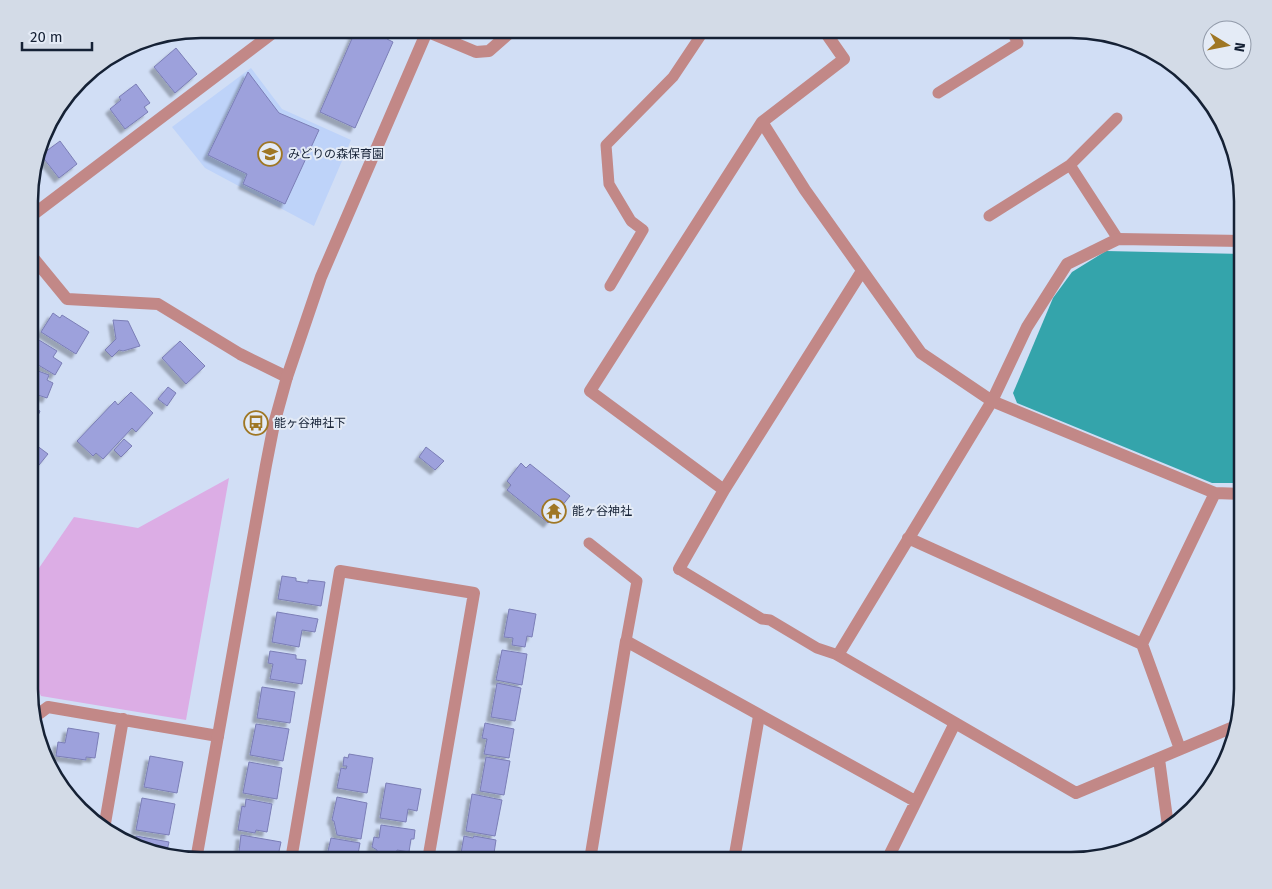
<svg xmlns="http://www.w3.org/2000/svg" width="1272" height="889" viewBox="0 0 1272 889" font-family="'Fira Sans','Noto Sans JP',sans-serif">
<defs>
<filter id="shadow"><feDropShadow dx="-4.5" dy="4.5" stdDeviation="1" flood-color="#0004"/></filter>
</defs>
<rect width="100%" height="100%" fill="#d1def5"/>
<path fill="#bed3f9" d="M 251,68 L 282,109 L 351,140 L 314,226 L 205,168 L 172,127 Z"/>
<path fill="#dcade5" d="M 229,478 L 186,720 L 41,696 L 30,673 L 30,605 L 39,568 L 74,517 L 138,528 Z"/>
<path fill="#34a4ab" d="M 1106,251 L 1243,254 L 1243,483 L 1212,483 L 1017,403 L 1013,393 L 1053,298 L 1072,272 Z"/>
<path fill="#9da1dc" stroke="#7b7eb6" filter="url(#shadow)" d="M 349,29 L 369,29 L 376,32 L 377,29 L 386,29 L 390,31 L 387,39 L 393,42 L 355,128 L 320,112 L 354,34 L 348,32 Z
M 176,48 L 197,74 L 175,93 L 154,67 Z
M 248,72 L 279,113 L 319,130 L 285,204 L 243,184 L 247,174 L 208,155 Z
M 136,84 L 150,103 L 144,107 L 148,112 L 125,129 L 110,109 L 121,100 L 119,97 Z
M 60,141 L 77,164 L 59,178 L 41,155 Z
M 53,313 L 60,318 L 62,315 L 89,332 L 76,354 L 41,332 Z
M 113,320 L 128,321 L 140,346 L 123,351 L 119,350 L 112,357 L 105,350 L 116,339 Z
M 39,340 L 57,351 L 53,357 L 62,363 L 55,375 L 30,360 L 30,354 Z
M 180,341 L 205,366 L 186,384 L 162,358 Z
M 30,368 L 49,375 L 47,380 L 53,383 L 47,398 L 32,393 L 30,395 Z
M 168,387 L 176,393 L 167,406 L 158,399 Z
M 131,392 L 153,413 L 136,432 L 132,428 L 103,459 L 96,453 L 93,456 L 77,441 L 115,401 L 118,405 Z
M 30,399 L 37,402 L 35,408 L 40,411 L 34,425 L 30,423 Z
M 124,439 L 132,446 L 121,457 L 114,450 Z
M 30,444 L 34,448 L 36,445 L 48,454 L 30,476 Z
M 426,447 L 444,461 L 435,470 L 419,457 Z
M 521,463 L 526,468 L 530,464 L 570,496 L 548,523 L 507,490 L 511,485 L 507,481 Z
M 282,576 L 296,578 L 296,581 L 308,583 L 308,580 L 325,582 L 321,606 L 278,599 Z
M 509,609 L 536,614 L 532,637 L 527,636 L 525,647 L 512,645 L 513,638 L 504,637 Z
M 277,612 L 318,619 L 315,632 L 302,630 L 299,647 L 272,642 Z
M 502,650 L 527,654 L 522,685 L 496,680 Z
M 270,651 L 296,655 L 296,659 L 306,660 L 302,684 L 270,679 L 273,664 L 268,663 Z
M 497,683 L 521,688 L 515,721 L 491,717 Z
M 262,687 L 295,692 L 290,723 L 257,718 Z
M 485,723 L 514,729 L 509,758 L 484,754 L 487,739 L 482,738 Z
M 256,724 L 289,729 L 283,761 L 250,755 Z
M 68,728 L 99,733 L 95,758 L 86,757 L 86,760 L 56,756 L 58,742 L 65,743 Z
M 349,754 L 373,758 L 367,793 L 337,788 L 341,768 L 346,769 L 347,766 L 343,766 L 344,757 L 348,758 Z
M 150,756 L 183,762 L 177,793 L 144,787 Z
M 486,757 L 510,761 L 504,795 L 480,791 Z
M 249,762 L 282,768 L 277,799 L 243,793 Z
M 386,783 L 421,789 L 417,811 L 408,809 L 406,822 L 380,818 Z
M 472,794 L 502,800 L 495,836 L 466,831 Z
M 337,797 L 367,803 L 361,839 L 337,835 L 334,821 L 332,820 Z
M 142,798 L 175,804 L 169,835 L 136,830 Z
M 246,799 L 272,804 L 267,832 L 256,830 L 255,833 L 238,830 L 242,806 L 245,807 Z
M 79,806 L 87,807 L 86,813 Z
M 381,825 L 415,830 L 414,839 L 411,839 L 409,852 L 397,850 L 395,860 L 376,858 L 377,850 L 372,847 L 374,837 L 379,838 Z
M 241,835 L 281,842 L 278,856 L 262,854 L 261,860 L 238,860 Z
M 136,836 L 169,842 L 166,855 L 145,851 L 134,845 Z
M 464,836 L 473,838 L 474,836 L 496,840 L 493,860 L 463,860 L 460,859 Z
M 331,838 L 360,843 L 357,860 L 326,860 Z"/>
<g fill="none" stroke-linecap="round" stroke-linejoin="round">
<path stroke="#c28887" stroke-width="11" d="M 938,93 L 1018,43 L 1010,29
M 1070,165 L 1118,239
M 989,216 L 1070,165 L 1117,118
M 610,286 L 643,230 L 631,221 L 609,184 L 606,145 L 673,77 L 705,29
M 589,543 L 637,581 L 626,641
M 679,569 L 762,619 L 770,620 L 817,648 L 838,655"/>
<path stroke="#c28887" stroke-width="12" d="M 421,29 L 476,52 L 489,51 L 514,29
M 823,29 L 844,59 L 762,122 L 805,190 L 921,353 L 992,401 L 1215,493 L 1243,494
M 30,217 L 278,29
M 30,254 L 67,299 L 158,304 L 240,354 L 287,377
M 724,490 L 590,391 L 762,122
M 908,538 L 1142,644 L 1180,749
M 679,569 L 724,490 L 862,271
M 1142,644 L 1215,493
M 34,723 L 36,716 L 48,707 L 218,736
M 1238,725 L 1076,793 L 838,655 L 992,401 L 1027,327 L 1067,264 L 1118,239 L 1243,241
M 1159,759 L 1168,826
M 104,829 L 123,719
M 291,860 L 340,571 L 474,593 L 428,860
M 590,860 L 626,641 L 915,801
M 734,860 L 759,716
M 887,860 L 955,723"/>
<path stroke="#c28887" stroke-width="12" d="M 196,860 L 266,465 L 274,424 L 287,377 L 321,277 L 428,29"/>
</g>
<defs>
<g id="school-ring" transform="scale(1.25)"><circle r="9.5" fill="#e4ebf6" stroke="#9f7724" stroke-width="1.5"/><path d="M0-5L7-2L0 1L-7-2ZM-4 1L0 2.5L4 1V4Q0 6-4 4Z" fill="#9f7724"/></g>
<g id="bus-ring" transform="scale(1.25)"><circle r="9.5" fill="#e4ebf6" stroke="#9f7724" stroke-width="1.5"/><path d="M-5-6H5V4H4V6H2V4H-2V6H-4V4H-5ZM-3.5-4V0h7V-4ZM-3.5 1.2v1.5H-2V1.2ZM2 1.2v1.5H3.5V1.2Z" fill="#9f7724"/></g>
<g id="temple-ring" transform="scale(1.25)"><circle r="9.5" fill="#e4ebf6" stroke="#9f7724" stroke-width="1.5"/><path d="M0-6L5-2H3V0L6.5 2.5H4V6H1.5V3h-3V6H-4V2.5H-6.5L-3 0V-2H-5Z" fill="#9f7724"/></g>
</defs>
<g fill-rule="evenodd">
<use href="#school-ring" x="270" y="154"/>
<use href="#bus-ring" x="256" y="423"/>
<use href="#temple-ring" x="554" y="511"/>
</g>
<g text-anchor="middle" stroke-width="4" stroke-linejoin="round" paint-order="stroke">
<g font-size="12" fill="#152135" stroke="#e4ebf6" text-anchor="start">
<text x="288" y="158">みどりの森保育園</text>
<text x="274" y="427">能ヶ谷神社下</text>
<text x="572" y="515">能ヶ谷神社</text>
</g>
</g>
<path d="M0 0H1272V889H0ZM201 38H1071A163 163 0 0 1 1234 201V689A163 163 0 0 1 1071 852H201A163 163 0 0 1 38 689V201A163 163 0 0 1 201 38Z" fill="#d3dbe7" fill-rule="evenodd"/>
<path fill="none" stroke="#152135" stroke-width="2.5" d="M201 38H1071A163 163 0 0 1 1234 201V689A163 163 0 0 1 1071 852H201A163 163 0 0 1 38 689V201A163 163 0 0 1 201 38Z"/>
<g transform="translate(1227 45) rotate(100)"><circle r="24" fill="#e4ebf6" stroke="#919aa9"/>
<path d="M0-4L9 19L0 12L-9 19Z" fill="#9f7724"/>
<text y="-8" font-size="14" font-weight="bold" text-anchor="middle" fill="#152135">N</text>
</g>
<path d="M22 42v8h70v-8" fill="none" stroke="#152135" stroke-width="2.5"/>
<text x="30" y="42" font-size="15" fill="#152135" stroke="#e4ebf6" stroke-width="4" paint-order="stroke">20 m</text>
</svg>
